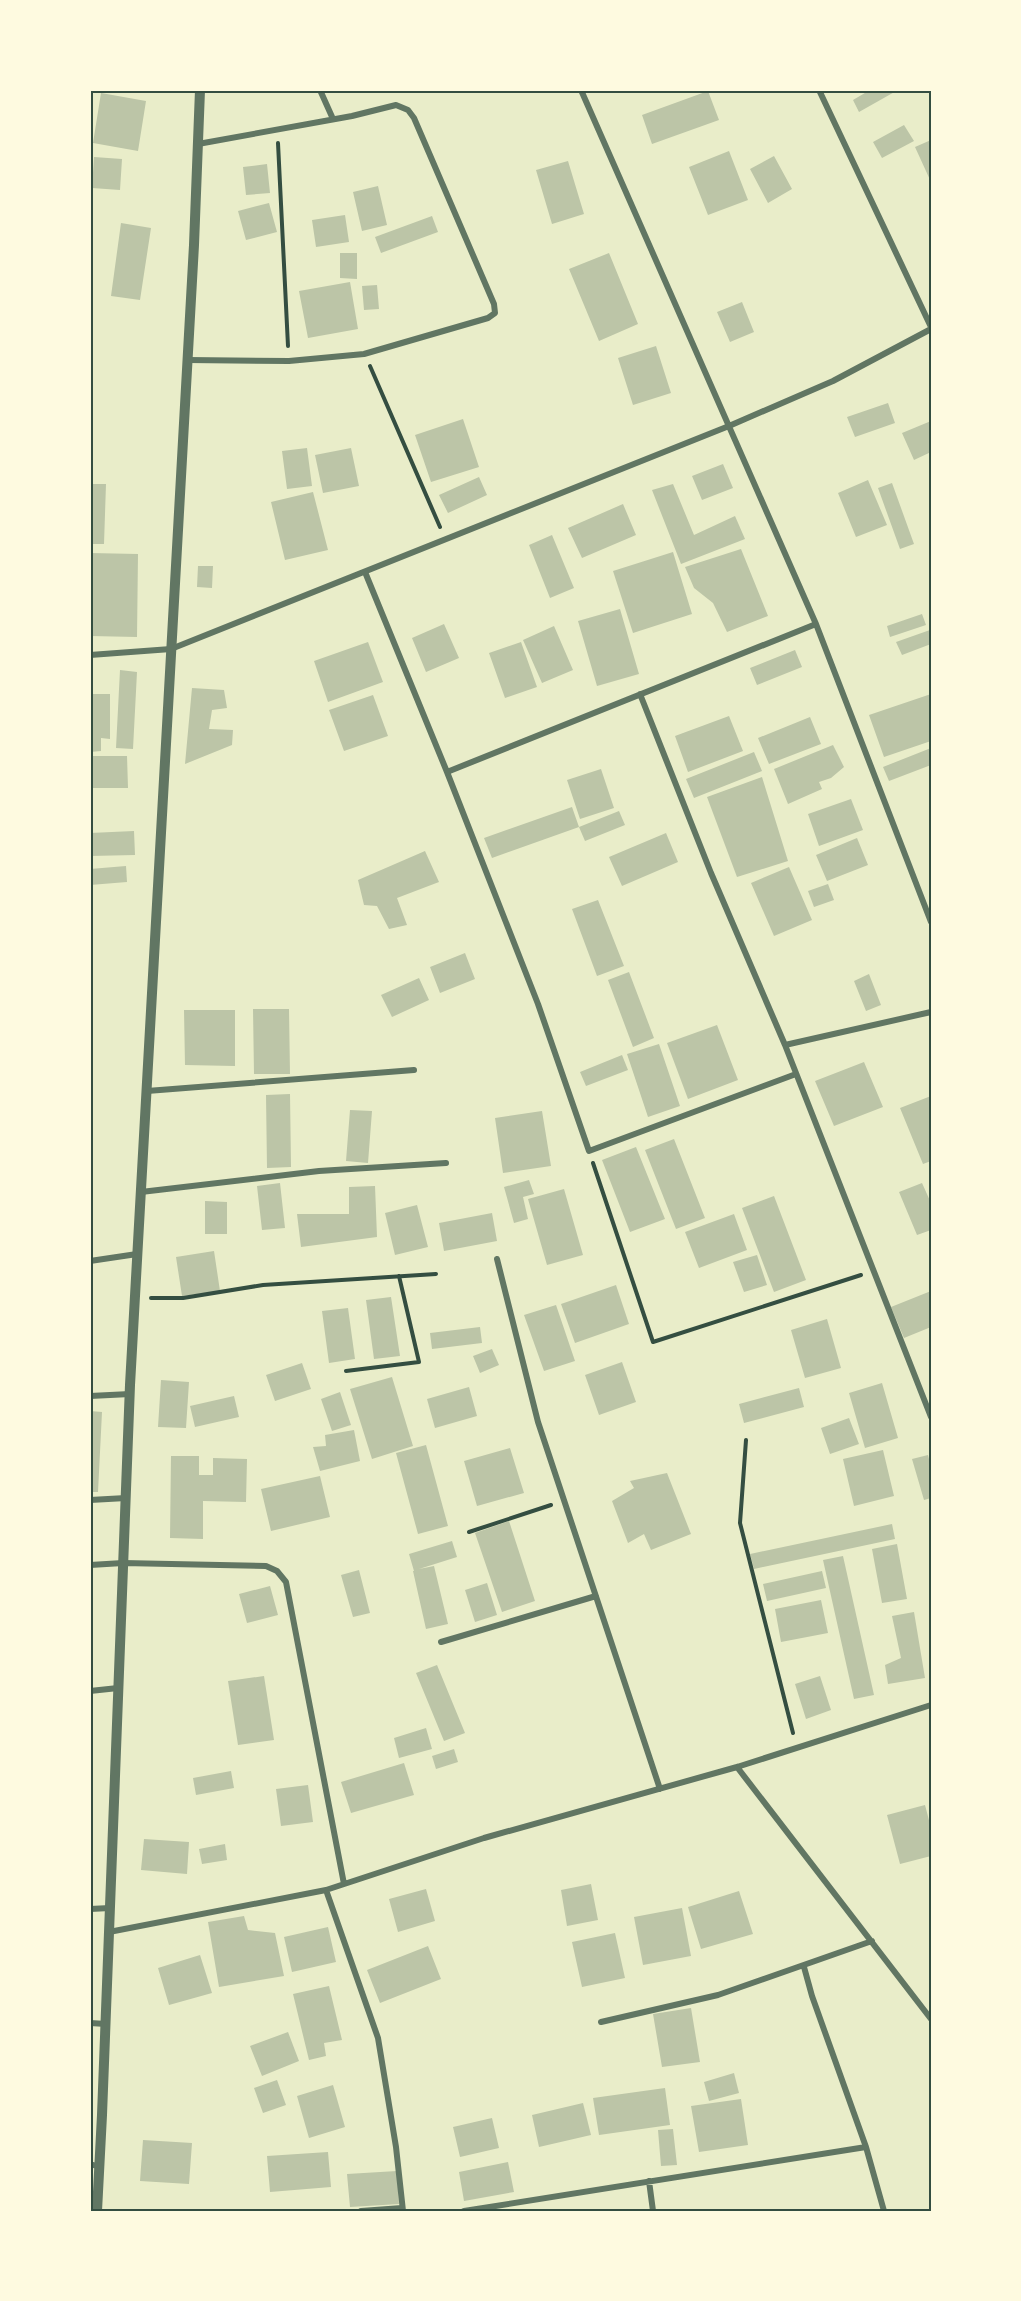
<svg xmlns="http://www.w3.org/2000/svg" width="1021" height="2301" viewBox="0 0 1021 2301" font-family="Quicksand,sans-serif">
<rect width="100%" height="100%" fill="#e9edc9"/>
<path fill="#bcc5a7" d="M 870,90 L 898,90 L 859,112 L 853,100 Z
M 708,91 L 719,120 L 652,144 L 642,115 Z
M 101,93 L 146,101 L 138,151 L 93,143 Z
M 904,125 L 914,141 L 882,158 L 873,142 Z
M 931,140 L 931,182 L 915,147 Z
M 729,151 L 748,200 L 708,215 L 689,167 Z
M 774,156 L 792,189 L 768,203 L 750,169 Z
M 94,157 L 122,159 L 120,190 L 92,188 Z
M 568,161 L 584,214 L 552,224 L 536,170 Z
M 267,164 L 270,193 L 246,195 L 243,167 Z
M 378,186 L 387,225 L 362,231 L 353,192 Z
M 269,203 L 277,232 L 246,240 L 238,211 Z
M 345,215 L 349,242 L 316,247 L 312,220 Z
M 432,216 L 438,232 L 381,253 L 375,237 Z
M 121,223 L 151,228 L 140,300 L 111,296 Z
M 340,253 L 357,253 L 357,279 L 340,278 Z
M 609,253 L 638,324 L 599,341 L 569,269 Z
M 350,282 L 358,329 L 308,338 L 299,291 Z
M 377,285 L 379,309 L 364,310 L 362,286 Z
M 742,302 L 754,332 L 730,342 L 717,312 Z
M 656,346 L 671,393 L 633,405 L 618,358 Z
M 888,403 L 895,423 L 855,437 L 847,417 Z
M 463,419 L 479,467 L 431,482 L 415,435 Z
M 931,421 L 931,452 L 914,460 L 902,433 Z
M 307,448 L 312,486 L 287,489 L 282,451 Z
M 351,448 L 359,486 L 323,493 L 315,455 Z
M 723,464 L 733,488 L 702,500 L 692,476 Z
M 479,477 L 487,495 L 448,513 L 439,495 Z
M 868,480 L 887,525 L 856,537 L 838,493 Z
M 892,483 L 914,544 L 900,549 L 878,488 Z
M 90,484 L 106,484 L 104,544 L 90,544 Z
M 673,484 L 694,535 L 735,516 L 745,539 L 681,564 L 652,490 Z
M 313,492 L 328,550 L 285,560 L 271,502 Z
M 623,504 L 636,535 L 582,558 L 568,528 Z
M 552,535 L 574,588 L 550,598 L 529,545 Z
M 741,549 L 768,616 L 727,632 L 713,603 L 694,588 L 685,567 Z
M 673,552 L 692,614 L 633,633 L 613,571 Z
M 90,553 L 138,554 L 137,637 L 90,636 Z
M 198,566 L 213,566 L 212,588 L 197,587 Z
M 620,609 L 639,674 L 597,686 L 578,621 Z
M 922,614 L 926,625 L 890,637 L 887,626 Z
M 444,624 L 459,658 L 426,672 L 412,638 Z
M 554,626 L 573,670 L 542,683 L 523,640 Z
M 930,630 L 931,644 L 902,655 L 896,642 Z
M 368,642 L 383,682 L 328,702 L 314,661 Z
M 521,642 L 537,687 L 505,698 L 489,653 Z
M 795,650 L 802,667 L 757,685 L 750,668 Z
M 120,670 L 137,672 L 133,749 L 116,748 Z
M 192,688 L 224,690 L 227,708 L 212,710 L 209,729 L 233,730 L 232,745 L 185,764 Z
M 90,694 L 110,694 L 110,739 L 101,738 L 101,751 L 90,752 Z
M 931,694 L 931,741 L 884,757 L 869,715 Z
M 373,695 L 388,736 L 344,751 L 329,710 Z
M 729,716 L 743,751 L 688,772 L 675,736 Z
M 810,717 L 821,744 L 769,764 L 758,738 Z
M 833,745 L 844,767 L 831,778 L 819,782 L 822,789 L 788,804 L 774,769 Z
M 931,748 L 931,765 L 889,781 L 883,767 Z
M 754,752 L 762,771 L 694,798 L 686,779 Z
M 90,756 L 127,756 L 128,788 L 90,788 Z
M 601,769 L 614,808 L 580,819 L 567,780 Z
M 762,777 L 788,861 L 737,877 L 707,797 Z
M 851,799 L 863,830 L 819,846 L 808,814 Z
M 572,807 L 579,827 L 492,858 L 484,838 Z
M 619,811 L 625,825 L 585,841 L 579,827 Z
M 134,831 L 135,855 L 90,856 L 90,833 Z
M 666,833 L 678,862 L 622,886 L 609,857 Z
M 857,838 L 868,865 L 827,881 L 816,855 Z
M 425,851 L 439,882 L 397,898 L 407,925 L 389,929 L 377,906 L 364,905 L 358,880 Z
M 126,866 L 127,882 L 90,885 L 90,869 Z
M 789,867 L 812,920 L 774,936 L 751,883 Z
M 828,884 L 834,900 L 814,907 L 808,891 Z
M 598,900 L 624,966 L 597,976 L 572,909 Z
M 465,953 L 475,979 L 440,993 L 430,967 Z
M 629,972 L 654,1038 L 633,1047 L 608,980 Z
M 869,974 L 881,1005 L 866,1011 L 854,981 Z
M 419,978 L 429,1000 L 392,1017 L 381,995 Z
M 253,1009 L 289,1009 L 290,1074 L 254,1074 Z
M 184,1010 L 235,1010 L 235,1066 L 185,1065 Z
M 717,1025 L 738,1080 L 688,1099 L 667,1043 Z
M 659,1044 L 680,1106 L 648,1117 L 627,1054 Z
M 622,1055 L 628,1070 L 586,1086 L 580,1072 Z
M 864,1062 L 883,1107 L 834,1126 L 815,1081 Z
M 290,1094 L 291,1167 L 267,1168 L 266,1095 Z
M 931,1096 L 931,1161 L 923,1164 L 900,1108 Z
M 350,1110 L 372,1111 L 368,1163 L 346,1161 Z
M 542,1111 L 551,1166 L 503,1173 L 495,1118 Z
M 674,1139 L 705,1218 L 676,1229 L 645,1150 Z
M 636,1147 L 665,1219 L 630,1232 L 602,1160 Z
M 529,1180 L 534,1194 L 523,1197 L 528,1219 L 514,1223 L 504,1187 Z
M 280,1183 L 285,1228 L 262,1230 L 257,1186 Z
M 922,1183 L 931,1203 L 931,1230 L 917,1235 L 899,1192 Z
M 375,1186 L 377,1237 L 301,1247 L 297,1214 L 349,1214 L 349,1187 Z
M 564,1189 L 583,1255 L 547,1265 L 528,1199 Z
M 774,1196 L 806,1280 L 774,1292 L 742,1208 Z
M 205,1201 L 227,1202 L 227,1234 L 205,1234 Z
M 417,1205 L 428,1247 L 395,1255 L 385,1213 Z
M 492,1213 L 497,1241 L 444,1251 L 439,1223 Z
M 734,1214 L 747,1250 L 699,1268 L 685,1232 Z
M 214,1251 L 220,1291 L 182,1296 L 176,1257 Z
M 757,1255 L 767,1285 L 744,1292 L 733,1262 Z
M 616,1285 L 629,1324 L 575,1343 L 561,1304 Z
M 931,1291 L 931,1327 L 904,1338 L 891,1307 Z
M 391,1297 L 400,1356 L 374,1359 L 366,1300 Z
M 556,1305 L 575,1361 L 544,1371 L 524,1315 Z
M 348,1308 L 355,1359 L 329,1363 L 322,1311 Z
M 827,1319 L 841,1368 L 805,1378 L 791,1330 Z
M 480,1327 L 482,1343 L 432,1349 L 430,1333 Z
M 492,1349 L 499,1365 L 480,1373 L 473,1356 Z
M 622,1362 L 636,1402 L 599,1415 L 585,1375 Z
M 302,1363 L 311,1389 L 275,1401 L 266,1375 Z
M 392,1377 L 413,1446 L 372,1459 L 350,1389 Z
M 161,1380 L 189,1382 L 186,1428 L 158,1427 Z
M 882,1383 L 898,1438 L 865,1448 L 849,1393 Z
M 469,1387 L 477,1416 L 435,1428 L 427,1399 Z
M 799,1388 L 804,1407 L 744,1423 L 739,1404 Z
M 340,1392 L 351,1425 L 332,1431 L 321,1399 Z
M 234,1396 L 239,1417 L 195,1427 L 190,1406 Z
M 90,1411 L 102,1412 L 98,1492 L 90,1492 Z
M 849,1418 L 859,1444 L 830,1454 L 821,1428 Z
M 354,1430 L 360,1461 L 320,1471 L 313,1447 L 326,1446 L 325,1435 Z
M 426,1445 L 448,1526 L 418,1534 L 396,1453 Z
M 510,1448 L 524,1493 L 477,1506 L 464,1461 Z
M 883,1450 L 894,1496 L 854,1506 L 843,1459 Z
M 928,1455 L 931,1467 L 931,1498 L 924,1500 L 912,1459 Z
M 171,1456 L 199,1456 L 199,1475 L 213,1475 L 213,1458 L 247,1459 L 246,1502 L 203,1501 L 203,1539 L 170,1538 Z
M 667,1473 L 691,1534 L 651,1550 L 644,1534 L 628,1543 L 612,1501 L 634,1488 L 630,1481 Z
M 320,1476 L 330,1517 L 271,1531 L 261,1489 Z
M 509,1521 L 535,1601 L 502,1612 L 475,1533 Z
M 892,1524 L 895,1539 L 754,1569 L 750,1554 Z
M 452,1541 L 457,1557 L 419,1569 L 434,1566 L 448,1624 L 426,1629 L 413,1571 L 414,1571 L 409,1554 Z
M 897,1544 L 907,1599 L 882,1603 L 872,1549 Z
M 843,1556 L 874,1695 L 854,1699 L 823,1560 Z
M 359,1570 L 370,1613 L 353,1617 L 341,1575 Z
M 822,1571 L 826,1588 L 767,1601 L 763,1584 Z
M 487,1583 L 497,1615 L 475,1622 L 465,1590 Z
M 270,1586 L 278,1615 L 247,1623 L 239,1594 Z
M 821,1600 L 828,1633 L 781,1642 L 775,1609 Z
M 914,1612 L 925,1678 L 888,1684 L 885,1665 L 901,1658 L 892,1616 Z
M 437,1665 L 465,1733 L 444,1741 L 416,1673 Z
M 264,1676 L 274,1740 L 238,1745 L 228,1681 Z
M 820,1676 L 831,1710 L 806,1719 L 795,1684 Z
M 426,1728 L 432,1749 L 399,1758 L 394,1738 Z
M 454,1749 L 458,1762 L 436,1769 L 432,1756 Z
M 404,1763 L 414,1795 L 351,1813 L 341,1782 Z
M 231,1771 L 234,1788 L 196,1795 L 193,1778 Z
M 308,1785 L 313,1822 L 281,1826 L 276,1789 Z
M 925,1805 L 931,1828 L 931,1856 L 900,1864 L 887,1815 Z
M 144,1839 L 189,1842 L 187,1874 L 141,1870 Z
M 225,1844 L 227,1860 L 202,1864 L 199,1849 Z
M 591,1884 L 598,1920 L 567,1926 L 561,1890 Z
M 426,1889 L 435,1921 L 398,1932 L 389,1899 Z
M 739,1891 L 753,1934 L 701,1949 L 688,1907 Z
M 682,1908 L 691,1956 L 643,1965 L 634,1917 Z
M 244,1916 L 248,1930 L 275,1933 L 284,1976 L 219,1987 L 208,1922 Z
M 328,1927 L 336,1962 L 292,1972 L 284,1937 Z
M 615,1933 L 625,1978 L 582,1987 L 572,1942 Z
M 428,1946 L 441,1979 L 380,2003 L 367,1970 Z
M 200,1955 L 212,1993 L 169,2005 L 158,1968 Z
M 329,1986 L 342,2040 L 324,2043 L 326,2056 L 309,2060 L 293,1994 Z
M 691,2008 L 700,2062 L 662,2067 L 653,2014 Z
M 288,2032 L 299,2061 L 262,2076 L 250,2046 Z
M 734,2073 L 739,2093 L 709,2101 L 704,2082 Z
M 277,2080 L 286,2105 L 263,2113 L 254,2088 Z
M 333,2085 L 345,2127 L 309,2138 L 297,2096 Z
M 665,2088 L 670,2125 L 599,2135 L 593,2098 Z
M 741,2099 L 748,2145 L 699,2152 L 691,2106 Z
M 583,2103 L 591,2135 L 539,2147 L 532,2115 Z
M 492,2118 L 499,2148 L 460,2157 L 453,2127 Z
M 673,2129 L 677,2165 L 661,2166 L 658,2130 Z
M 143,2140 L 192,2143 L 189,2184 L 140,2181 Z
M 328,2152 L 331,2187 L 270,2192 L 267,2156 Z
M 508,2162 L 514,2192 L 464,2201 L 459,2172 Z
M 397,2171 L 399,2204 L 350,2207 L 347,2174 Z"/>
<g fill="none" stroke-linecap="round" stroke-linejoin="round">
<path stroke="#344e41" stroke-width="4" d="M 278,143 L 288,346
M 370,366 L 440,527
M 593,1163 L 653,1342 L 861,1275
M 151,1298 L 183,1298 L 263,1285 L 436,1274
M 346,1371 L 419,1362 L 399,1276
M 746,1440 L 740,1523 L 793,1733
M 469,1532 L 551,1505"/>
<path stroke="#617663" stroke-width="6" d="M 320,90 L 333,119
M 581,90 L 816,624 L 931,922
M 819,90 L 931,327
M 188,360 L 289,361 L 364,354 L 488,318 L 495,313 L 494,304 L 414,118 L 408,110 L 396,105 L 352,116 L 198,144
M 365,572 L 447,772 L 538,1004 L 589,1151 L 796,1074
M 90,655 L 171,649 L 729,426 L 833,381 L 931,329
M 640,694 L 711,873 L 785,1045 L 931,1417
M 447,772 L 816,624
M 785,1045 L 931,1012
M 147,1091 L 414,1070
M 141,1192 L 319,1171 L 446,1163
M 497,1259 L 538,1422 L 660,1789
M 90,1261 L 137,1254
M 90,1396 L 130,1394
M 90,1500 L 126,1498
M 90,1565 L 123,1563 L 266,1566 L 277,1571 L 286,1582 L 344,1884
M 441,1642 L 596,1596
M 90,1691 L 118,1688
M 737,1767 L 931,2019
M 326,1890 L 378,2038 L 396,2147 L 403,2211
M 90,1909 L 110,1908
M 109,1932 L 326,1890 L 484,1838 L 737,1767 L 931,1705
M 804,1967 L 812,1996 L 866,2147 L 884,2211
M 601,2022 L 718,1995 L 872,1941
M 90,2023 L 106,2024
M 90,2164 L 100,2167
M 649,2181 L 653,2211
M 361,2211 L 402,2208
M 464,2211 L 866,2147"/>
<path stroke="#617663" stroke-width="10" d="M 97,2211 L 102,2115 L 130,1385 L 194,245 L 200,90"/>
</g>
<rect width="1021" height="2301" fill="none" stroke="#fefae0" stroke-width="183"/>
<rect x="92" y="92" width="838" height="2118" fill="none" stroke="#344e41" stroke-width="2"/>
</svg>
